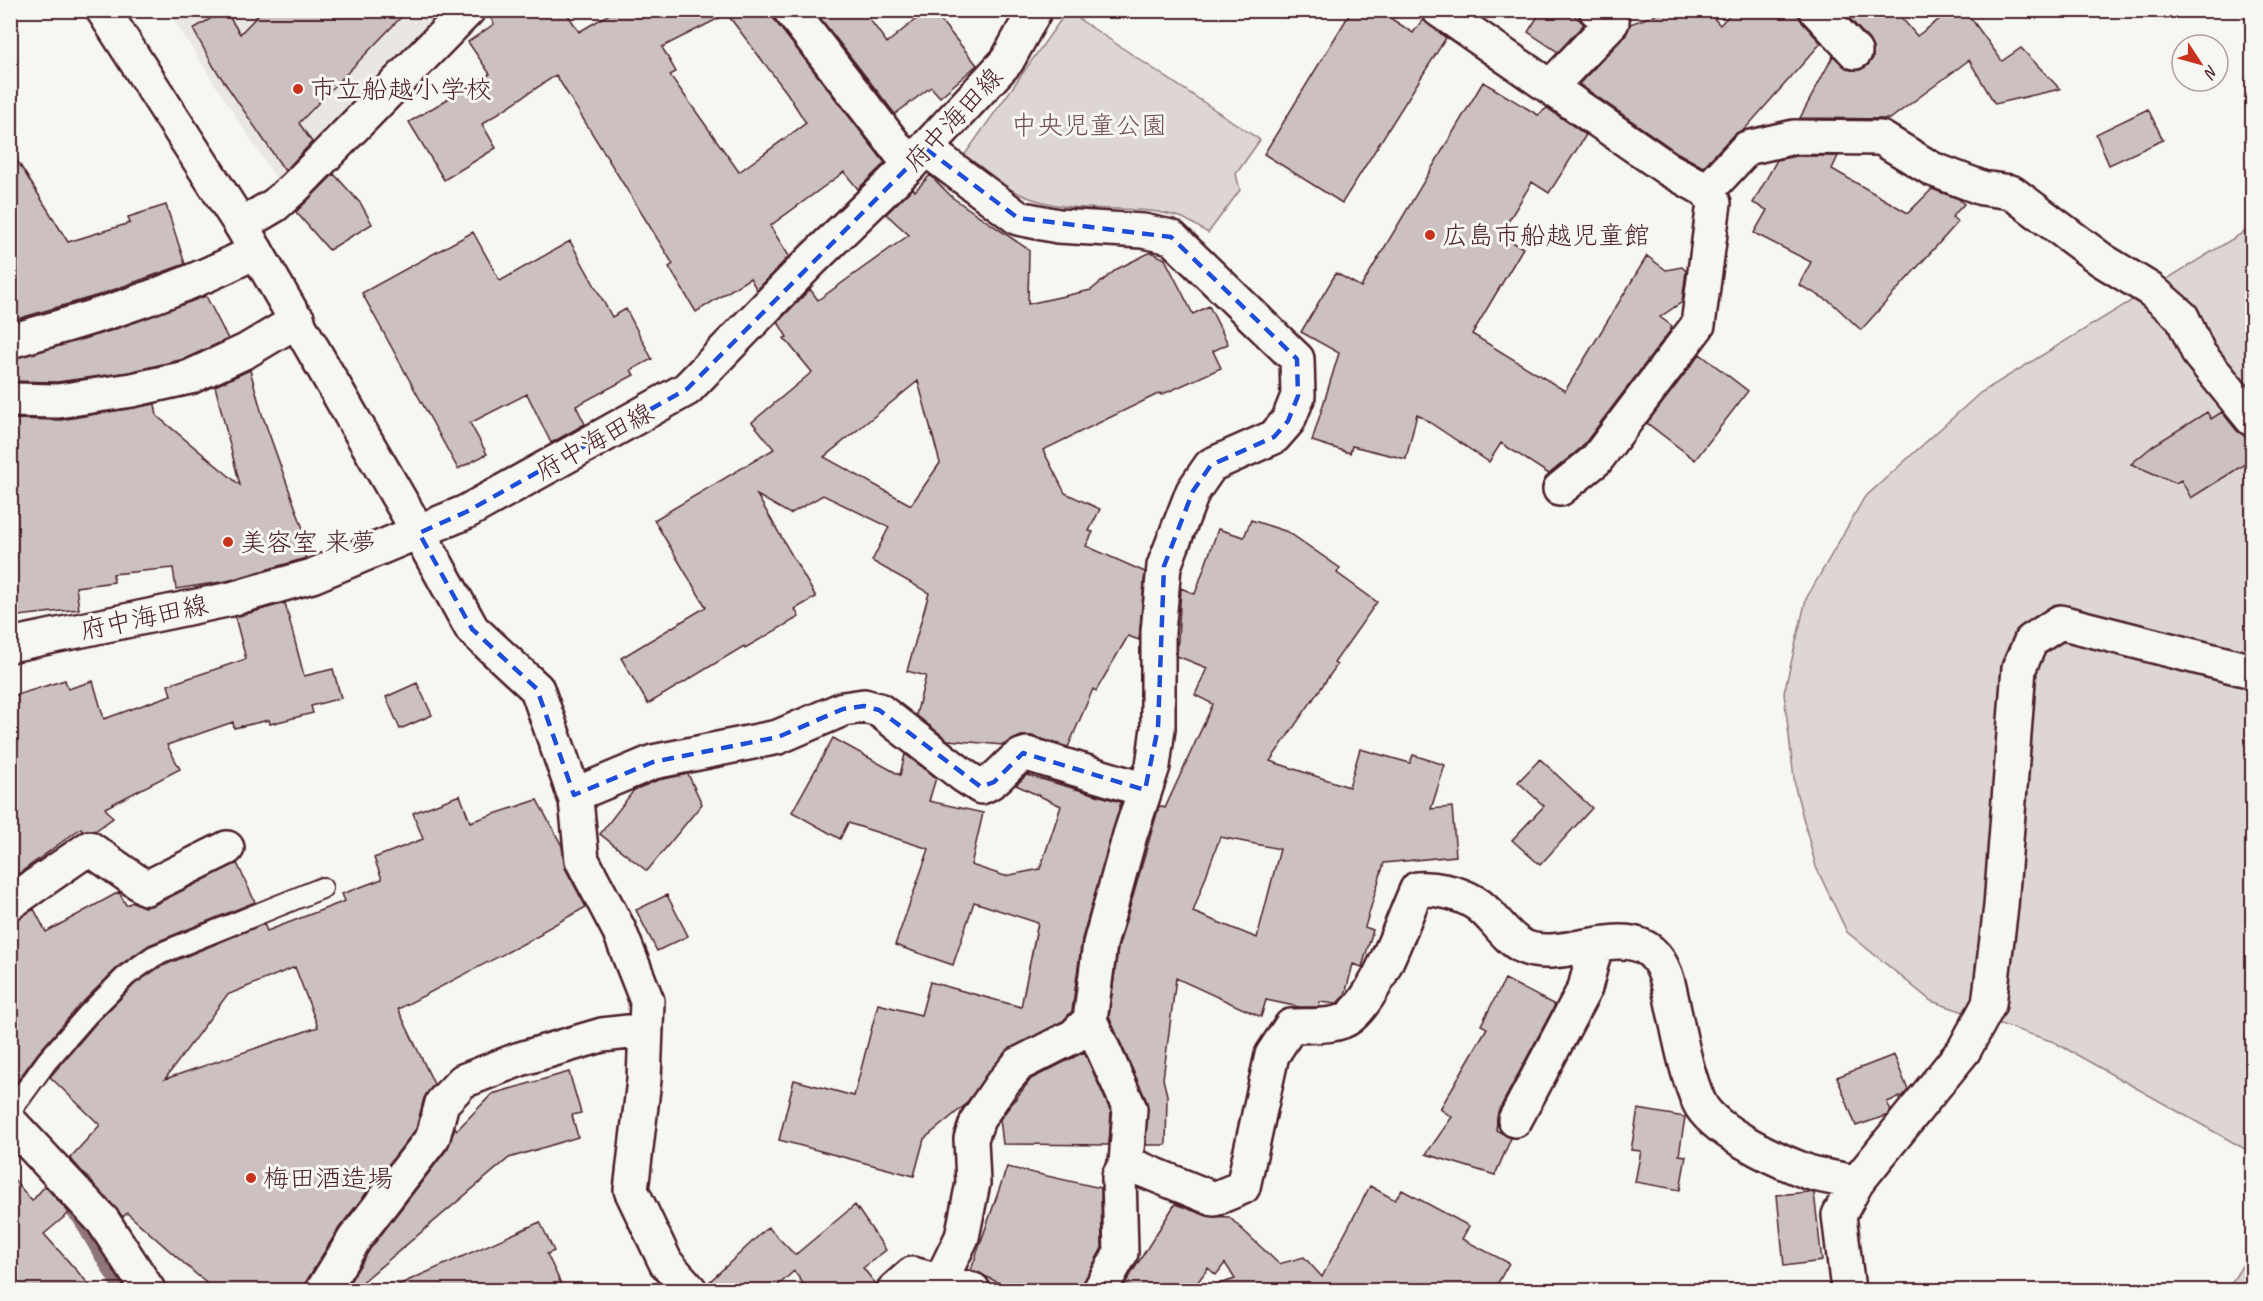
<svg xmlns="http://www.w3.org/2000/svg" width="2263" height="1301" viewBox="0 0 2263 1301" font-family="Caveat,'Klee One',sans-serif">
<rect width="100%" height="100%" fill="#f6f6f2"/>
<filter id="ink" filterUnits="userSpaceOnUse"><feTurbulence type="fractalNoise" baseFrequency=".0167" numOctaves="2"/><feDisplacementMap in="SourceGraphic" scale="12" xChannelSelector="R" yChannelSelector="G"/><feConvolveMatrix kernelMatrix="1 2 1 2 8 2 1 2 1" color-interpolation-filters="sRGB"/></filter>
<g filter="url(#ink)">
<path fill="#e9e6e3" d="M 168,11 L 454,11 L 280,185 Z"/>
<path fill="#ddd6d5" stroke="#947a80" stroke-width="1.5" d="M 1067,11 L 1260,140 L 1236,174 L 1240,190 L 1208,233 C 1199,228 1189,220 1180,217 C 1131,202 1078,216 1030,198 C 1005,189 984,172 963,157 Z
M 2252,227 L 2252,1153 L 2054,1042 L 1931,1001 L 1847,932 L 1816,867 L 1795,787 L 1784,693 L 1806,599 L 1864,498 L 1980,393 Z
M 2252,1250 L 2252,1290 L 2227,1290 Z"/>
<g fill="none" stroke-linecap="round" stroke-linejoin="round">
<path stroke="#8e747a" stroke-width="12" d="M 68,1208 L 78,1218 L 120,1290"/>
</g>
<path fill="#ccc1c0" stroke="#4a1f2b" stroke-width="1.5" fill-rule="evenodd" d="M 225,10 L 240,34 L 263,10 L 408,10 L 299,123 L 312,142 L 285,171 L 214,67 L 193,29 Z
M 486,10 L 565,10 L 579,32 L 616,10 L 772,10 L 775,21 L 885,163 L 858,189 L 844,172 L 770,226 L 789,256 L 757,290 L 750,278 L 696,312 L 669,267 L 673,264 L 556,75 L 482,124 L 496,148 L 444,180 L 409,122 L 490,74 L 468,42 L 494,24 ZM 727,14 L 787,93 L 806,123 L 739,172 L 670,75 L 676,72 L 662,47 Z
M 814,10 L 863,10 L 887,43 L 927,10 L 932,10 L 977,65 L 940,97 L 931,87 L 895,114 Z
M 1352,10 L 1378,10 L 1413,33 L 1423,19 L 1446,38 L 1342,203 L 1264,154 Z
M 1542,10 L 1568,10 L 1584,24 L 1558,52 L 1528,32 Z
M 1669,10 L 1706,10 L 1720,25 L 1734,10 L 1798,10 L 1802,22 L 1821,43 L 1745,129 L 1733,135 L 1703,167 L 1678,153 L 1579,84 L 1626,35 L 1630,24 Z
M 1842,10 L 1895,10 L 1917,36 L 1952,10 L 1965,10 L 2002,61 L 2021,48 L 2060,89 L 1995,104 L 1969,60 L 1890,119 L 1800,118 L 1833,56 L 1850,70 L 1860,70 L 1867,66 L 1873,58 L 1873,48 L 1869,40 Z
M 1483,82 L 1538,115 L 1547,108 L 1586,135 L 1549,193 L 1532,182 L 1500,235 L 1523,248 L 1472,334 L 1565,391 L 1647,256 L 1666,270 L 1682,267 L 1686,271 L 1682,302 L 1660,317 L 1672,326 L 1670,331 L 1582,447 L 1549,474 L 1501,443 L 1489,462 L 1417,414 L 1406,459 L 1352,446 L 1350,453 L 1312,441 L 1339,353 L 1301,332 L 1336,273 L 1361,287 Z
M 2148,109 L 2163,140 L 2109,165 L 2096,134 Z
M 10,149 L 68,242 L 130,223 L 128,217 L 166,205 L 185,264 L 99,295 L 10,321 Z
M 1796,156 L 1838,156 L 1832,169 L 1908,213 L 1932,189 L 1959,199 L 1964,204 L 1952,217 L 1958,222 L 1861,330 L 1831,302 L 1799,285 L 1811,262 L 1754,233 L 1767,210 L 1753,203 L 1777,160 Z
M 334,174 L 361,204 L 372,224 L 329,250 L 296,212 Z
M 930,175 L 953,198 L 1029,250 L 1028,304 L 1091,290 L 1117,269 L 1151,252 L 1165,259 L 1193,314 L 1209,306 L 1228,344 L 1213,351 L 1221,368 L 1161,395 L 1160,393 L 1043,450 L 1065,493 L 1100,509 L 1089,531 L 1093,532 L 1086,546 L 1145,572 L 1139,640 L 1128,636 L 1096,691 L 1093,689 L 1068,747 L 1032,736 L 1021,736 L 1003,745 L 948,740 L 916,715 L 926,676 L 907,671 L 929,593 L 872,561 L 889,527 L 823,495 L 790,514 L 757,495 L 816,597 L 795,609 L 799,617 L 745,648 L 744,646 L 648,704 L 621,658 L 706,607 L 654,520 L 774,449 L 752,422 L 812,372 L 784,338 L 787,337 L 778,322 L 810,289 L 818,300 L 909,235 L 886,214 L 913,188 L 915,191 ZM 918,381 L 940,463 L 911,505 L 824,457 Z
M 473,232 L 500,281 L 570,241 L 612,317 L 626,309 L 652,359 L 631,370 L 634,375 L 576,406 L 585,424 L 551,443 L 527,394 L 470,423 L 487,454 L 458,469 L 362,293 Z
M 206,296 L 228,339 L 184,359 L 129,372 L 57,382 L 10,381 L 10,359 L 110,331 Z
M 1700,354 L 1748,391 L 1695,460 L 1647,423 Z
M 250,370 L 262,414 L 307,540 L 300,542 L 306,558 L 227,581 L 176,589 L 173,568 L 113,574 L 114,582 L 76,587 L 79,609 L 10,617 L 10,419 L 61,420 L 155,404 L 157,416 L 240,485 L 215,386 Z
M 2207,412 L 2211,419 L 2222,412 L 2237,431 L 2246,437 L 2253,447 L 2253,459 L 2191,498 L 2181,480 L 2176,483 L 2131,464 L 2154,445 Z
M 1251,520 L 1288,532 L 1340,568 L 1337,573 L 1377,602 L 1334,663 L 1337,665 L 1270,761 L 1349,787 L 1360,749 L 1410,763 L 1413,755 L 1445,765 L 1431,809 L 1452,807 L 1456,856 L 1384,863 L 1365,927 L 1373,930 L 1362,967 L 1353,964 L 1345,995 L 1336,1004 L 1320,1002 L 1319,1007 L 1299,1007 L 1266,1000 L 1261,1017 L 1176,978 L 1163,1079 L 1167,1095 L 1166,1145 L 1146,1145 L 1147,1102 L 1109,1017 L 1118,948 L 1159,806 L 1165,808 L 1213,704 L 1195,695 L 1207,668 L 1177,656 L 1181,588 L 1195,594 L 1218,529 L 1244,537 ZM 1220,837 L 1280,849 L 1257,938 L 1193,912 Z
M 285,603 L 304,676 L 333,669 L 341,698 L 311,706 L 313,713 L 270,724 L 269,720 L 234,728 L 233,722 L 167,745 L 180,769 L 105,808 L 113,818 L 95,831 L 83,831 L 81,828 L 10,880 L 10,697 L 65,680 L 68,689 L 93,681 L 104,719 L 171,695 L 168,685 L 246,659 L 235,617 Z
M 417,683 L 432,715 L 400,729 L 386,697 Z
M 833,738 L 900,775 L 905,754 L 936,778 L 929,801 L 983,813 L 971,865 L 1005,876 L 1040,869 L 1061,806 L 1016,785 L 1027,775 L 1121,802 L 1082,939 L 1072,1011 L 1063,1021 L 1005,1052 L 964,1106 L 924,1139 L 914,1176 L 779,1140 L 794,1080 L 854,1096 L 878,1004 L 921,1015 L 930,982 L 1021,1007 L 1038,923 L 974,902 L 953,965 L 895,945 L 929,849 L 848,823 L 840,839 L 792,812 Z
M 1540,759 L 1592,808 L 1540,865 L 1512,840 L 1544,806 L 1518,782 Z
M 688,774 L 702,804 L 647,871 L 600,834 L 634,790 L 658,780 Z
M 460,795 L 470,822 L 537,800 L 562,846 L 565,868 L 586,907 L 541,932 L 542,934 L 398,1009 L 434,1084 L 424,1098 L 416,1129 L 339,1228 L 307,1280 L 304,1290 L 214,1290 L 127,1213 L 123,1217 L 70,1158 L 100,1125 L 50,1077 L 97,1022 L 135,984 L 160,967 L 264,924 L 267,931 L 345,901 L 342,894 L 382,879 L 374,858 L 423,839 L 413,813 ZM 295,967 L 318,1027 L 165,1079 L 227,995 Z
M 237,863 L 255,902 L 149,945 L 120,965 L 79,1006 L 38,1053 L 10,1091 L 10,922 L 34,909 L 46,932 L 119,892 L 126,905 L 133,902 L 144,907 L 154,905 Z
M 667,895 L 688,936 L 657,951 L 636,910 Z
M 1505,979 L 1555,1005 L 1498,1112 L 1496,1130 L 1511,1138 L 1495,1175 L 1426,1154 L 1452,1117 L 1440,1109 L 1487,1028 L 1481,1025 Z
M 1084,1052 L 1111,1112 L 1109,1145 L 1003,1144 L 1000,1119 L 1031,1079 Z
M 1894,1055 L 1908,1090 L 1903,1096 L 1887,1102 L 1891,1111 L 1888,1115 L 1856,1126 L 1837,1077 Z
M 569,1072 L 581,1113 L 572,1115 L 578,1137 L 509,1158 L 353,1290 L 345,1290 L 370,1249 L 448,1148 L 455,1127 L 457,1130 L 492,1094 Z
M 1638,1109 L 1685,1117 L 1679,1155 L 1686,1156 L 1680,1190 L 1635,1182 L 1641,1151 L 1631,1150 Z
M 1007,1167 L 1101,1188 L 1102,1248 L 1084,1281 L 1081,1290 L 1015,1290 L 971,1270 Z
M 10,1175 L 32,1201 L 45,1186 L 69,1213 L 44,1234 L 94,1290 L 10,1290 Z
M 1370,1186 L 1395,1200 L 1402,1190 L 1469,1226 L 1462,1239 L 1509,1263 L 1494,1290 L 1220,1290 L 1219,1284 L 1235,1279 L 1225,1263 L 1216,1275 L 1208,1268 L 1192,1290 L 1121,1290 L 1175,1204 L 1207,1216 L 1229,1217 L 1279,1264 L 1304,1257 L 1322,1277 Z
M 1808,1192 L 1814,1193 L 1822,1261 L 1784,1266 L 1777,1195 Z
M 855,1205 L 886,1250 L 863,1268 L 876,1284 L 876,1290 L 808,1290 L 794,1271 L 773,1290 L 708,1290 L 707,1284 L 768,1227 L 795,1255 Z
M 540,1222 L 554,1251 L 547,1254 L 564,1290 L 387,1290 Z"/>
<g fill="none" stroke-linecap="round" stroke-linejoin="round">
<g stroke="#4a1f2b" stroke-width="24">
<path id="lane" d="M 10,1112 L 47,1061 L 88,1014 L 127,975 L 154,956 L 322,888"/>
</g>
<g stroke="#4a1f2b" stroke-width="38">
<path id="street" d="M 790,10 L 910,165
M 1439,10 L 1668,169 L 1707,191
M 1816,10 L 1855,52
M 1550,87 L 1612,22 L 1596,10
M 926,149 L 1018,218 L 1058,226 L 1143,231 L 1171,237 L 1297,359 L 1298,396 L 1288,421 L 1274,437 L 1211,465 L 1193,491 L 1164,566 L 1158,632 L 1158,728 L 1153,766 L 1130,835 L 1100,944 L 1090,1020 L 1130,1109 L 1126,1163 L 1119,1176 L 1121,1253 L 1100,1290
M 241,225 L 275,205 L 295,187 L 468,10
M 10,341 C 94,318 179,292 256,251
M 10,400 L 58,401 L 132,390 L 190,377 L 246,351 L 298,320
M 1560,489 L 1596,460 L 1698,325 L 1714,203 L 1707,191 L 1747,148 L 1794,137 L 1881,138 L 1932,169 L 1982,188 L 2011,192 L 2102,260 L 2151,290 L 2182,317 L 2199,354 L 2252,419
M 419,533 L 472,629 L 537,689 L 576,800 L 582,860 L 619,930 L 647,1001 L 644,1080 L 631,1190 L 666,1263 L 690,1290
M 574,795 L 653,762 L 778,737 L 843,709 L 864,706 L 879,710 L 964,776 L 981,787 C 1001,780 1010,757 1027,754 L 1145,790
M 10,903 L 89,848 L 146,888 L 227,848
M 1515,1120 L 1585,988 L 1596,945
M 10,1122 L 103,1221 L 148,1290
M 1126,1163 L 1214,1199 L 1243,1187 L 1272,1055 L 1291,1026 C 1307,1025 1337,1028 1350,1017 C 1379,993 1401,924 1417,889 C 1435,888 1457,892 1474,902 C 1493,913 1503,937 1524,947 C 1559,963 1622,925 1651,952 C 1668,967 1670,994 1675,1015 C 1681,1043 1687,1075 1699,1102 C 1712,1131 1779,1161 1808,1172 C 1823,1177 1841,1179 1857,1182
M 941,1280 L 962,1237 L 973,1183 L 971,1139 L 978,1119 L 1001,1085 L 1019,1064 L 1074,1036 L 1090,1020
M 323,1290 L 355,1238 L 433,1137 L 442,1103 L 463,1081 L 520,1059 L 602,1035 L 646,1030
M 894,1290 L 912,1274 L 973,1290
M 1848,1290 L 1839,1215 L 1857,1182 L 1964,1050 L 1989,1004 L 2001,906 L 2019,668 L 2031,641 L 2060,622 L 2252,671"/>
</g>
<g stroke="#4a1f2b" stroke-width="38">
<path id="secondary" d="M 103,10 L 241,225 L 419,533
M 10,645 L 231,599 L 312,576 L 466,512 L 687,389 L 810,262 L 910,165 L 1007,61 L 1035,10"/>
</g>
<use href="#lane" stroke="#f6f6f2" stroke-width="20"/>
<use href="#street" stroke="#f6f6f2" stroke-width="33"/>
<use href="#secondary" stroke="#f6f6f2" stroke-width="33"/>
</g>
</g>
<path fill="none" stroke="#1d4ed8" stroke-width="4.5" stroke-dasharray="12 8" stroke-linejoin="round" d="M 926,149 L 1018,218 L 1171,237 L 1297,359 L 1298,396 L 1288,421 L 1274,437 L 1211,465 L 1193,491 L 1164,566 L 1158,728 L 1145,790 L 1023,753 L 994,782 L 981,787 L 879,710 L 864,706 L 843,709 L 778,737 L 653,762 L 574,795 L 537,689 L 472,629 L 419,533 L 466,512 L 687,389 Z"/>
<g fill="#c8321e" stroke="#f6f6f2" stroke-width="2">
<circle cx="298" cy="89" r="6"/>
<circle cx="1430" cy="235" r="6"/>
<circle cx="228" cy="542" r="6"/>
<circle cx="251" cy="1178" r="6"/>
</g>
<g text-anchor="middle" stroke-width="6" stroke-linejoin="round" paint-order="stroke">
<g font-size="26" fill="#4a1f2b" stroke="#f6f6f2" text-anchor="start">
<text x="310" y="98">市立船越小学校</text>
<text x="1442" y="244">広島市船越児童館</text>
<text x="240" y="551">美容室 来夢</text>
<text x="263" y="1187">梅田酒造場</text>
</g>
<g font-size="26" fill="#4a1f2b" stroke="#f6f6f2">
<text transform="translate(953 119) rotate(-47)" y="9">府中海田線</text>
<text transform="translate(594 441) rotate(-29)" y="9">府中海田線</text>
<text transform="translate(144 617) rotate(-12)" y="9">府中海田線</text>
</g>
<g font-size="26" fill="#6f4d56" stroke="#f6f6f2">
<text x="1089" y="134">中央児童公園</text>
</g>
</g>
<rect width="2263" height="1301" fill="none" stroke="#f6f6f2" stroke-width="36"/>
<rect x="18" y="18" width="2227" height="1265" fill="none" stroke="#4a1f2b" stroke-width="2" filter="url(#ink)"/>
<g transform="translate(2200 63) rotate(126)"><circle r="28" fill="#f6f6f2" stroke="#b1a0a2" stroke-width="1.5"/>
<path d="M0-4.5L10 22L0 15L-10 22Z" fill="#c8321e"/>
<text y="-9" font-size="16" font-weight="bold" text-anchor="middle" fill="#4a1f2b">N</text>
</g>
</svg>
